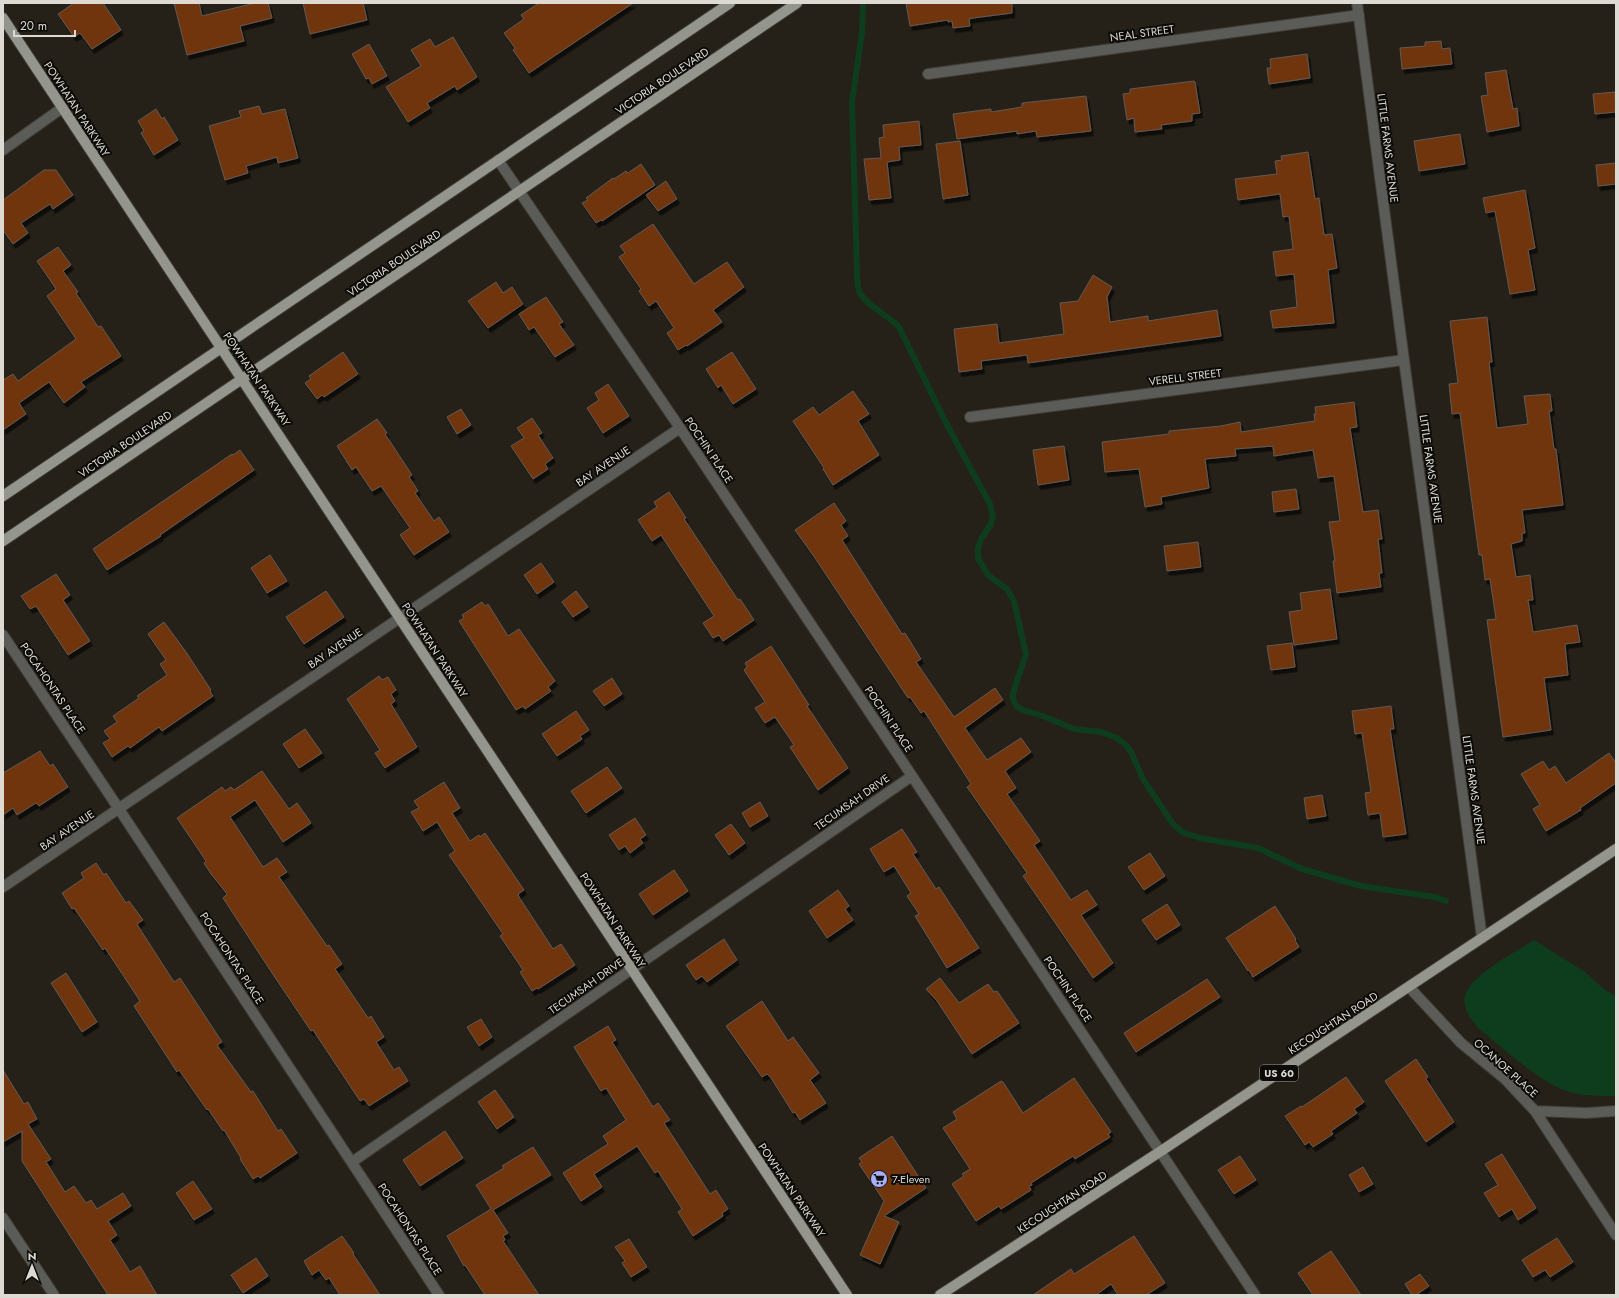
<svg xmlns="http://www.w3.org/2000/svg" width="1619" height="1298" viewBox="0 0 1619 1298" font-family="Jost,sans-serif">
<defs>
<filter id="shadow"><feDropShadow dx="2.5" dy="4.5" stdDeviation="0" flood-color="#0009"/></filter>
</defs>
<rect width="100%" height="100%" fill="#252119"/>
<path fill="#0e3d1d" d="M 1534,940 L 1585,972 L 1605,990 L 1616,996 L 1616,1096 C 1602,1096 1587,1096 1573,1093 C 1543,1086 1502,1047 1477,1027 C 1471,1019 1462,1007 1465,996 C 1469,976 1517,951 1534,940 Z"/>
<g fill="none" stroke-linecap="round" stroke-linejoin="round">
<path stroke="#0e3d1d" stroke-width="6" d="M 863,6 L 862,33 L 852,102 L 857,272 C 857,278 857,285 859,291 C 863,303 889,316 899,327 L 946,423 L 990,504 L 993,517 L 991,524 L 981,539 L 978,548 L 978,558 L 988,575 L 1007,589 L 1014,601 L 1026,654 L 1013,693 L 1013,699 L 1017,707 L 1023,710 L 1043,716 L 1074,729 L 1101,732 L 1117,738 L 1126,745 L 1131,752 L 1143,779 L 1173,824 L 1182,832 L 1200,838 L 1258,848 L 1302,869 L 1361,886 L 1435,897 L 1446,901"/>
</g>
<path fill="#6f360e" stroke="#635954" filter="url(#shadow)" d="M 74,3 L 103,3 L 121,30 L 92,49 L 80,33 L 74,37 L 58,14 Z
M 174,3 L 199,3 L 202,16 L 255,3 L 268,3 L 272,18 L 240,26 L 244,41 L 187,55 Z
M 303,3 L 363,3 L 367,20 L 310,34 Z
M 539,3 L 633,3 L 529,73 L 513,50 L 515,48 L 504,33 L 524,19 L 521,15 Z
M 906,3 L 1012,3 L 1012,13 L 973,18 L 969,19 L 970,26 L 953,28 L 952,21 L 948,22 L 948,20 L 910,26 Z
M 453,37 L 477,77 L 457,90 L 455,86 L 427,103 L 430,108 L 408,122 L 386,87 L 421,66 L 411,50 L 430,39 L 435,47 Z
M 1441,41 L 1442,49 L 1450,48 L 1452,64 L 1402,69 L 1400,48 L 1425,46 L 1425,42 Z
M 369,44 L 387,76 L 372,84 L 369,78 L 366,79 L 352,54 Z
M 1307,54 L 1310,78 L 1269,84 L 1267,68 L 1271,68 L 1270,59 Z
M 1506,70 L 1513,109 L 1517,108 L 1519,126 L 1487,132 L 1481,96 L 1488,95 L 1485,73 Z
M 1194,81 L 1195,82 L 1200,113 L 1192,114 L 1192,121 L 1161,125 L 1162,129 L 1135,132 L 1134,118 L 1127,120 L 1123,94 L 1130,93 L 1130,89 Z
M 1615,92 L 1616,112 L 1595,114 L 1593,94 Z
M 1086,96 L 1091,131 L 1037,137 L 1036,131 L 1017,134 L 1017,131 L 957,139 L 953,114 L 991,109 L 991,112 L 1022,107 L 1022,103 Z
M 259,106 L 262,114 L 285,109 L 298,158 L 278,163 L 277,157 L 246,166 L 248,173 L 225,180 L 209,126 L 241,117 L 239,111 Z
M 156,109 L 162,119 L 164,117 L 178,140 L 154,155 L 141,133 L 144,131 L 138,121 Z
M 919,121 L 921,145 L 899,147 L 900,160 L 887,162 L 891,198 L 869,200 L 864,159 L 881,158 L 879,138 L 884,137 L 883,125 Z
M 1460,134 L 1465,164 L 1419,171 L 1414,141 Z
M 960,141 L 968,195 L 943,199 L 936,144 Z
M 1308,152 L 1315,199 L 1319,198 L 1324,235 L 1332,234 L 1337,268 L 1328,270 L 1334,323 L 1273,328 L 1270,311 L 1297,307 L 1294,274 L 1276,276 L 1273,252 L 1293,249 L 1289,216 L 1283,217 L 1280,194 L 1238,200 L 1235,179 L 1277,174 L 1275,161 L 1282,160 L 1281,156 Z
M 1616,163 L 1616,184 L 1598,186 L 1596,165 Z
M 641,164 L 655,185 L 602,221 L 601,220 L 596,223 L 582,203 L 588,200 L 586,198 L 613,178 L 614,179 L 626,171 L 628,173 Z
M 44,170 L 56,170 L 73,195 L 53,209 L 50,204 L 21,223 L 28,233 L 13,244 L 3,230 L 3,200 Z
M 666,181 L 677,199 L 658,211 L 646,195 Z
M 1525,190 L 1535,248 L 1528,250 L 1535,290 L 1510,294 L 1495,211 L 1486,213 L 1483,198 Z
M 653,224 L 694,284 L 727,262 L 744,287 L 713,310 L 722,322 L 687,346 L 686,345 L 678,350 L 667,333 L 674,328 L 656,301 L 649,306 L 639,291 L 641,289 L 619,257 L 625,253 L 620,246 Z
M 58,247 L 71,265 L 63,271 L 78,292 L 76,293 L 98,327 L 101,326 L 121,356 L 81,382 L 85,387 L 64,403 L 49,382 L 19,403 L 26,414 L 3,430 L 3,380 L 13,374 L 18,381 L 76,339 L 47,296 L 56,289 L 37,261 Z
M 1093,275 L 1112,287 L 1107,297 L 1110,322 L 1148,316 L 1148,321 L 1217,310 L 1221,336 L 1028,363 L 1027,355 L 981,361 L 982,369 L 959,372 L 954,329 L 997,324 L 999,343 L 1064,334 L 1060,303 L 1078,301 Z
M 496,282 L 503,293 L 512,287 L 523,304 L 488,328 L 468,301 Z
M 546,297 L 563,322 L 559,324 L 574,345 L 555,357 L 534,327 L 529,330 L 519,314 Z
M 1487,317 L 1492,362 L 1489,362 L 1497,428 L 1528,424 L 1524,396 L 1550,394 L 1552,411 L 1549,411 L 1554,449 L 1556,449 L 1563,505 L 1522,510 L 1525,533 L 1522,533 L 1522,541 L 1511,544 L 1516,577 L 1530,575 L 1533,600 L 1528,600 L 1533,632 L 1577,625 L 1580,642 L 1565,644 L 1568,675 L 1544,678 L 1551,730 L 1503,737 L 1487,620 L 1496,619 L 1490,579 L 1485,580 L 1482,555 L 1479,555 L 1460,413 L 1452,414 L 1449,384 L 1458,383 L 1450,321 Z
M 343,352 L 358,374 L 324,397 L 322,395 L 317,399 L 305,383 L 311,379 L 309,376 Z
M 732,352 L 756,389 L 733,404 L 721,385 L 718,388 L 706,369 Z
M 608,384 L 629,416 L 603,433 L 587,408 L 599,400 L 595,393 Z
M 853,391 L 869,414 L 858,421 L 879,455 L 833,485 L 823,469 L 824,468 L 793,421 L 813,407 L 819,415 Z
M 1354,402 L 1357,427 L 1350,428 L 1363,512 L 1378,510 L 1382,539 L 1378,539 L 1382,573 L 1379,573 L 1381,587 L 1337,593 L 1333,561 L 1335,561 L 1329,522 L 1340,521 L 1334,476 L 1318,478 L 1313,450 L 1274,456 L 1273,446 L 1235,449 L 1236,456 L 1205,459 L 1209,488 L 1161,497 L 1162,504 L 1145,507 L 1139,469 L 1105,472 L 1102,442 L 1169,434 L 1169,431 L 1221,426 L 1240,422 L 1241,432 L 1315,421 L 1314,414 L 1316,414 L 1315,407 Z
M 461,409 L 471,425 L 457,434 L 447,417 Z
M 532,418 L 542,433 L 538,435 L 553,458 L 545,464 L 548,469 L 533,479 L 511,446 L 524,438 L 517,428 Z
M 377,419 L 387,433 L 385,434 L 412,475 L 409,477 L 418,491 L 415,493 L 434,521 L 439,517 L 449,532 L 414,555 L 400,535 L 410,528 L 381,486 L 372,491 L 356,467 L 352,470 L 337,446 Z
M 1064,446 L 1069,480 L 1038,485 L 1033,450 Z
M 240,450 L 254,470 L 160,535 L 161,536 L 107,570 L 93,549 L 232,454 L 233,455 Z
M 1296,489 L 1299,509 L 1274,512 L 1272,492 Z
M 669,492 L 686,518 L 684,519 L 738,600 L 740,599 L 754,620 L 723,641 L 719,635 L 713,638 L 703,623 L 714,616 L 661,535 L 652,541 L 638,520 L 657,507 L 654,502 Z
M 834,503 L 846,521 L 841,525 L 848,536 L 842,540 L 902,634 L 905,633 L 921,659 L 916,662 L 954,717 L 995,688 L 1003,700 L 965,728 L 987,760 L 1021,738 L 1031,752 L 1005,771 L 1016,788 L 1007,794 L 1040,841 L 1034,845 L 1071,900 L 1087,890 L 1097,905 L 1081,915 L 1113,963 L 1093,978 L 1023,876 L 1027,873 L 967,787 L 971,784 L 924,711 L 921,713 L 910,697 L 908,698 L 815,558 L 795,530 Z
M 1198,542 L 1201,567 L 1167,571 L 1164,546 Z
M 270,555 L 287,581 L 267,593 L 251,568 Z
M 541,563 L 554,582 L 537,594 L 524,575 Z
M 56,574 L 70,595 L 63,600 L 90,641 L 68,655 L 36,606 L 30,609 L 21,596 Z
M 1330,589 L 1337,639 L 1294,645 L 1289,612 L 1302,610 L 1300,593 Z
M 326,591 L 344,617 L 304,644 L 286,617 Z
M 576,591 L 588,607 L 573,617 L 562,602 Z
M 482,602 L 485,606 L 488,604 L 508,636 L 519,629 L 555,681 L 548,687 L 551,691 L 525,709 L 523,706 L 516,710 L 459,621 L 464,618 L 462,615 Z
M 164,622 L 186,652 L 211,690 L 210,691 L 213,696 L 162,731 L 159,727 L 130,748 L 128,746 L 112,757 L 103,743 L 110,739 L 104,731 L 117,722 L 113,716 L 139,698 L 137,696 L 167,675 L 160,664 L 166,660 L 148,634 Z
M 1292,643 L 1295,667 L 1271,670 L 1267,646 Z
M 771,646 L 809,705 L 807,706 L 848,768 L 818,790 L 790,747 L 794,745 L 775,717 L 765,723 L 755,708 L 765,702 L 744,670 L 747,667 L 745,663 Z
M 379,676 L 382,680 L 388,677 L 396,690 L 391,694 L 395,701 L 391,704 L 417,747 L 385,768 L 375,753 L 380,750 L 347,699 Z
M 612,678 L 622,694 L 604,706 L 593,691 Z
M 1391,706 L 1394,729 L 1390,729 L 1406,834 L 1383,837 L 1380,813 L 1368,815 L 1365,793 L 1371,792 L 1362,733 L 1355,734 L 1352,711 Z
M 576,711 L 589,730 L 580,736 L 582,739 L 557,756 L 542,734 Z
M 305,729 L 322,753 L 299,768 L 283,744 Z
M 40,751 L 50,766 L 53,764 L 68,787 L 39,806 L 36,803 L 17,815 L 13,808 L 3,815 L 3,773 Z
M 1609,753 L 1616,763 L 1616,783 L 1580,808 L 1581,810 L 1546,831 L 1533,809 L 1540,805 L 1521,774 L 1543,761 L 1549,770 L 1555,766 L 1566,783 Z
M 607,767 L 622,788 L 586,813 L 571,791 Z
M 262,771 L 289,809 L 297,803 L 311,823 L 283,842 L 255,800 L 230,817 L 263,867 L 277,858 L 287,872 L 279,877 L 327,946 L 329,945 L 342,964 L 335,969 L 368,1018 L 371,1016 L 384,1037 L 376,1042 L 394,1070 L 399,1067 L 408,1081 L 369,1106 L 364,1099 L 360,1101 L 313,1030 L 311,1031 L 272,973 L 223,898 L 227,894 L 211,874 L 204,863 L 206,861 L 177,818 L 222,787 L 225,791 L 231,787 L 234,790 Z
M 444,782 L 460,808 L 452,813 L 470,841 L 479,835 L 480,837 L 485,833 L 524,890 L 518,894 L 519,897 L 553,949 L 561,944 L 575,965 L 538,989 L 537,988 L 532,991 L 520,972 L 523,970 L 500,936 L 503,934 L 449,855 L 455,851 L 437,822 L 423,831 L 411,812 L 419,808 L 414,801 Z
M 1322,795 L 1326,816 L 1307,819 L 1304,798 Z
M 760,802 L 768,816 L 750,827 L 742,813 Z
M 635,818 L 646,835 L 640,839 L 643,843 L 630,853 L 625,846 L 619,850 L 609,835 Z
M 731,824 L 745,843 L 729,855 L 715,835 Z
M 902,829 L 917,852 L 913,854 L 936,889 L 939,887 L 979,948 L 947,968 L 915,916 L 919,914 L 907,896 L 911,893 L 894,866 L 884,872 L 870,849 Z
M 1150,853 L 1165,876 L 1144,890 L 1128,867 Z
M 96,863 L 104,875 L 106,873 L 126,903 L 129,901 L 143,920 L 137,924 L 138,926 L 174,982 L 180,978 L 222,1042 L 217,1045 L 251,1092 L 253,1091 L 278,1131 L 281,1129 L 297,1153 L 260,1178 L 258,1176 L 253,1179 L 240,1159 L 241,1158 L 224,1130 L 223,1131 L 208,1109 L 207,1110 L 179,1070 L 177,1072 L 134,1006 L 140,1001 L 105,948 L 103,950 L 74,908 L 72,909 L 62,893 L 84,878 L 81,873 Z
M 674,870 L 688,891 L 653,915 L 639,894 Z
M 838,890 L 849,906 L 845,909 L 853,920 L 827,938 L 809,911 Z
M 1167,904 L 1180,925 L 1156,940 L 1142,920 Z
M 1275,906 L 1296,939 L 1295,940 L 1299,947 L 1253,977 L 1249,970 L 1248,971 L 1226,938 Z
M 724,939 L 737,960 L 707,982 L 702,976 L 696,980 L 686,965 Z
M 66,973 L 97,1022 L 82,1032 L 51,983 Z
M 940,978 L 959,1003 L 988,984 L 994,992 L 997,991 L 1019,1023 L 972,1054 L 937,1001 L 926,989 Z
M 1207,979 L 1220,997 L 1136,1052 L 1124,1033 Z
M 762,1001 L 788,1041 L 793,1037 L 819,1073 L 810,1080 L 826,1103 L 800,1120 L 795,1112 L 793,1113 L 771,1078 L 767,1074 L 762,1077 L 726,1026 Z
M 481,1019 L 492,1037 L 479,1046 L 467,1027 Z
M 608,1026 L 616,1040 L 612,1042 L 653,1107 L 658,1103 L 670,1120 L 664,1123 L 710,1194 L 716,1190 L 728,1209 L 722,1213 L 723,1216 L 693,1236 L 678,1212 L 682,1209 L 658,1171 L 655,1173 L 637,1146 L 594,1174 L 602,1187 L 581,1201 L 563,1173 L 608,1144 L 603,1136 L 626,1120 L 606,1088 L 601,1091 L 574,1047 Z
M 1416,1059 L 1428,1077 L 1426,1079 L 1454,1122 L 1426,1142 L 1385,1081 Z
M 3,1070 L 24,1104 L 28,1102 L 37,1119 L 28,1124 L 51,1159 L 46,1162 L 65,1192 L 74,1186 L 86,1203 L 91,1200 L 97,1209 L 123,1193 L 131,1206 L 108,1221 L 117,1235 L 110,1240 L 130,1272 L 140,1266 L 157,1295 L 108,1295 L 22,1161 L 22,1131 L 3,1142 Z
M 1346,1077 L 1364,1102 L 1354,1109 L 1357,1113 L 1331,1131 L 1333,1134 L 1313,1147 L 1309,1142 L 1305,1145 L 1285,1116 L 1301,1106 L 1302,1107 Z
M 1074,1078 L 1111,1132 L 1108,1134 L 1110,1137 L 1075,1159 L 1073,1156 L 1031,1183 L 1032,1185 L 1029,1186 L 1031,1190 L 1001,1209 L 999,1206 L 976,1221 L 952,1184 L 964,1176 L 962,1174 L 970,1169 L 943,1128 L 957,1119 L 953,1112 L 1001,1081 L 1003,1082 L 1023,1113 Z
M 495,1090 L 514,1117 L 497,1129 L 478,1102 Z
M 445,1131 L 463,1158 L 420,1186 L 403,1160 Z
M 892,1136 L 926,1188 L 884,1216 L 899,1222 L 880,1264 L 860,1255 L 884,1201 L 859,1164 L 862,1162 L 859,1158 Z
M 533,1147 L 551,1175 L 493,1210 L 508,1233 L 503,1236 L 505,1240 L 503,1241 L 539,1295 L 485,1295 L 465,1265 L 464,1266 L 447,1236 L 491,1209 L 476,1185 L 504,1168 L 502,1166 Z
M 1502,1154 L 1536,1208 L 1518,1220 L 1512,1209 L 1499,1217 L 1484,1193 L 1498,1185 L 1485,1164 Z
M 1240,1156 L 1256,1180 L 1234,1194 L 1218,1170 Z
M 1363,1167 L 1373,1184 L 1359,1192 L 1349,1175 Z
M 193,1181 L 212,1209 L 194,1220 L 176,1193 Z
M 342,1236 L 354,1253 L 353,1254 L 380,1295 L 340,1295 L 329,1278 L 326,1280 L 319,1270 L 312,1275 L 304,1261 Z
M 1134,1236 L 1165,1283 L 1146,1295 L 1118,1295 L 1111,1284 L 1096,1295 L 1033,1295 L 1071,1269 L 1074,1274 Z
M 1557,1238 L 1573,1262 L 1550,1277 L 1545,1270 L 1533,1277 L 1522,1260 Z
M 629,1239 L 647,1267 L 631,1277 L 622,1263 L 625,1261 L 615,1247 Z
M 1331,1251 L 1361,1295 L 1313,1295 L 1298,1273 Z
M 256,1258 L 268,1276 L 243,1293 L 231,1275 Z
M 1420,1274 L 1429,1286 L 1416,1295 L 1412,1295 L 1405,1284 Z"/>
<g fill="none" stroke-linecap="round" stroke-linejoin="round">
<g stroke="#3f3b33" stroke-width="12">
<path id="minor" d="M 1357,3 L 1404,360 L 1482,938
M 928,74 L 1359,15
M 3,150 L 62,108
M 498,160 L 680,428 L 912,776 L 1255,1295
M 970,417 L 1404,360
M 3,635 L 119,809 L 439,1295
M 3,887 L 680,428
M 1409,987 L 1461,1043 L 1505,1079 L 1535,1111 L 1616,1235
M 1535,1111 L 1586,1113 L 1616,1111
M 352,1162 L 912,776
M 3,1218 L 54,1295"/>
</g>
<g stroke="#3f3b33" stroke-width="12">
<path id="major" d="M 3,18 L 847,1295
M 3,496 L 730,3
M 3,541 L 797,3
M 940,1295 L 1161,1151 L 1616,849"/>
</g>
<use href="#minor" stroke="#5b5c57" stroke-width="10"/>
<use href="#major" stroke="#94968d" stroke-width="10"/>
</g>
<defs>
<g id="supermarket-disc" transform="scale(0.9)"><circle r="9.5" fill="#a8b0fc" stroke="#0d0b08"/><path d="M-6-5.5h2.5l.6 2H6L4.5 2H-2.5L-4.4-4H-6ZM-1.5 3.2a1.3 1.3 0 1 0 .1 0ZM3 3.2a1.3 1.3 0 1 0 .1 0Z" fill="#111"/></g>
</defs>
<g fill-rule="evenodd">
<use href="#supermarket-disc" x="879" y="1179"/>
</g>
<g text-anchor="middle" stroke-width="4" stroke-linejoin="round" paint-order="stroke">
<rect fill="#0d0b08" stroke="#9f9c97" stroke-width="1" x="1260" y="1065" width="38" height="16" rx="3"/>
<g font-size="10" font-weight="bold" fill="#dddad4">
<text x="1279" y="1077">US 60</text>
</g>
<g font-size="11" fill="#dddad4" stroke="#0d0b08">
<text transform="translate(1142 33) rotate(-8)" y="4">NEAL STREET</text>
<text transform="translate(662 81) rotate(-34)" y="4">VICTORIA BOULEVARD</text>
<text transform="translate(77 109) rotate(57)" y="4">POWHATAN PARKWAY</text>
<text transform="translate(1388 148) rotate(83)" y="4">LITTLE FARMS AVENUE</text>
<text transform="translate(394 263) rotate(-34)" y="4">VICTORIA BOULEVARD</text>
<text transform="translate(1185 377) rotate(-7)" y="4">VERELL STREET</text>
<text transform="translate(257 379) rotate(56)" y="4">POWHATAN PARKWAY</text>
<text transform="translate(125 444) rotate(-34)" y="4">VICTORIA BOULEVARD</text>
<text transform="translate(709 450) rotate(56)" y="4">POCHIN PLACE</text>
<text transform="translate(603 466) rotate(-34)" y="4">BAY AVENUE</text>
<text transform="translate(1431 469) rotate(82)" y="4">LITTLE FARMS AVENUE</text>
<text transform="translate(335 648) rotate(-34)" y="4">BAY AVENUE</text>
<text transform="translate(435 650) rotate(57)" y="4">POWHATAN PARKWAY</text>
<text transform="translate(53 688) rotate(56)" y="4">POCAHONTAS PLACE</text>
<text transform="translate(889 719) rotate(56)" y="4">POCHIN PLACE</text>
<text transform="translate(1474 790) rotate(82)" y="4">LITTLE FARMS AVENUE</text>
<text transform="translate(852 802) rotate(-35)" y="4">TECUMSAH DRIVE</text>
<text transform="translate(67 830) rotate(-34)" y="4">BAY AVENUE</text>
<text transform="translate(613 920) rotate(57)" y="4">POWHATAN PARKWAY</text>
<text transform="translate(232 958) rotate(57)" y="4">POCAHONTAS PLACE</text>
<text transform="translate(586 986) rotate(-35)" y="4">TECUMSAH DRIVE</text>
<text transform="translate(1068 989) rotate(56)" y="4">POCHIN PLACE</text>
<text transform="translate(1333 1023) rotate(-33)" y="4">KECOUGHTAN ROAD</text>
<text transform="translate(1506 1068) rotate(42)" y="4">OCANOE PLACE</text>
<text transform="translate(792 1190) rotate(56)" y="4">POWHATAN PARKWAY</text>
<text transform="translate(1062 1202) rotate(-33)" y="4">KECOUGHTAN ROAD</text>
<text transform="translate(410 1229) rotate(57)" y="4">POCAHONTAS PLACE</text>
</g>
<g font-size="11" fill="#dddad4" stroke="#0d0b08" text-anchor="start">
<text x="892" y="1183">7-Eleven</text>
</g>
</g>
<rect width="1619" height="1298" fill="none" stroke="#dddad4" stroke-width="8"/>
<g transform="translate(32 1266)" stroke="#0d0b08" stroke-width="3" paint-order="stroke">
<path d="M0-3L7 15L0 10L-7 15Z" fill="#dddad4"/>
<text y="-6" font-size="11" font-weight="bold" text-anchor="middle" fill="#dddad4">N</text>
</g>
<path d="M14 30v6h61v-6" fill="none" stroke="#dddad4" stroke-width="2"/>
<text x="20" y="30" font-size="12" fill="#dddad4" stroke="#0d0b08" stroke-width="3" paint-order="stroke">20 m</text>
</svg>
